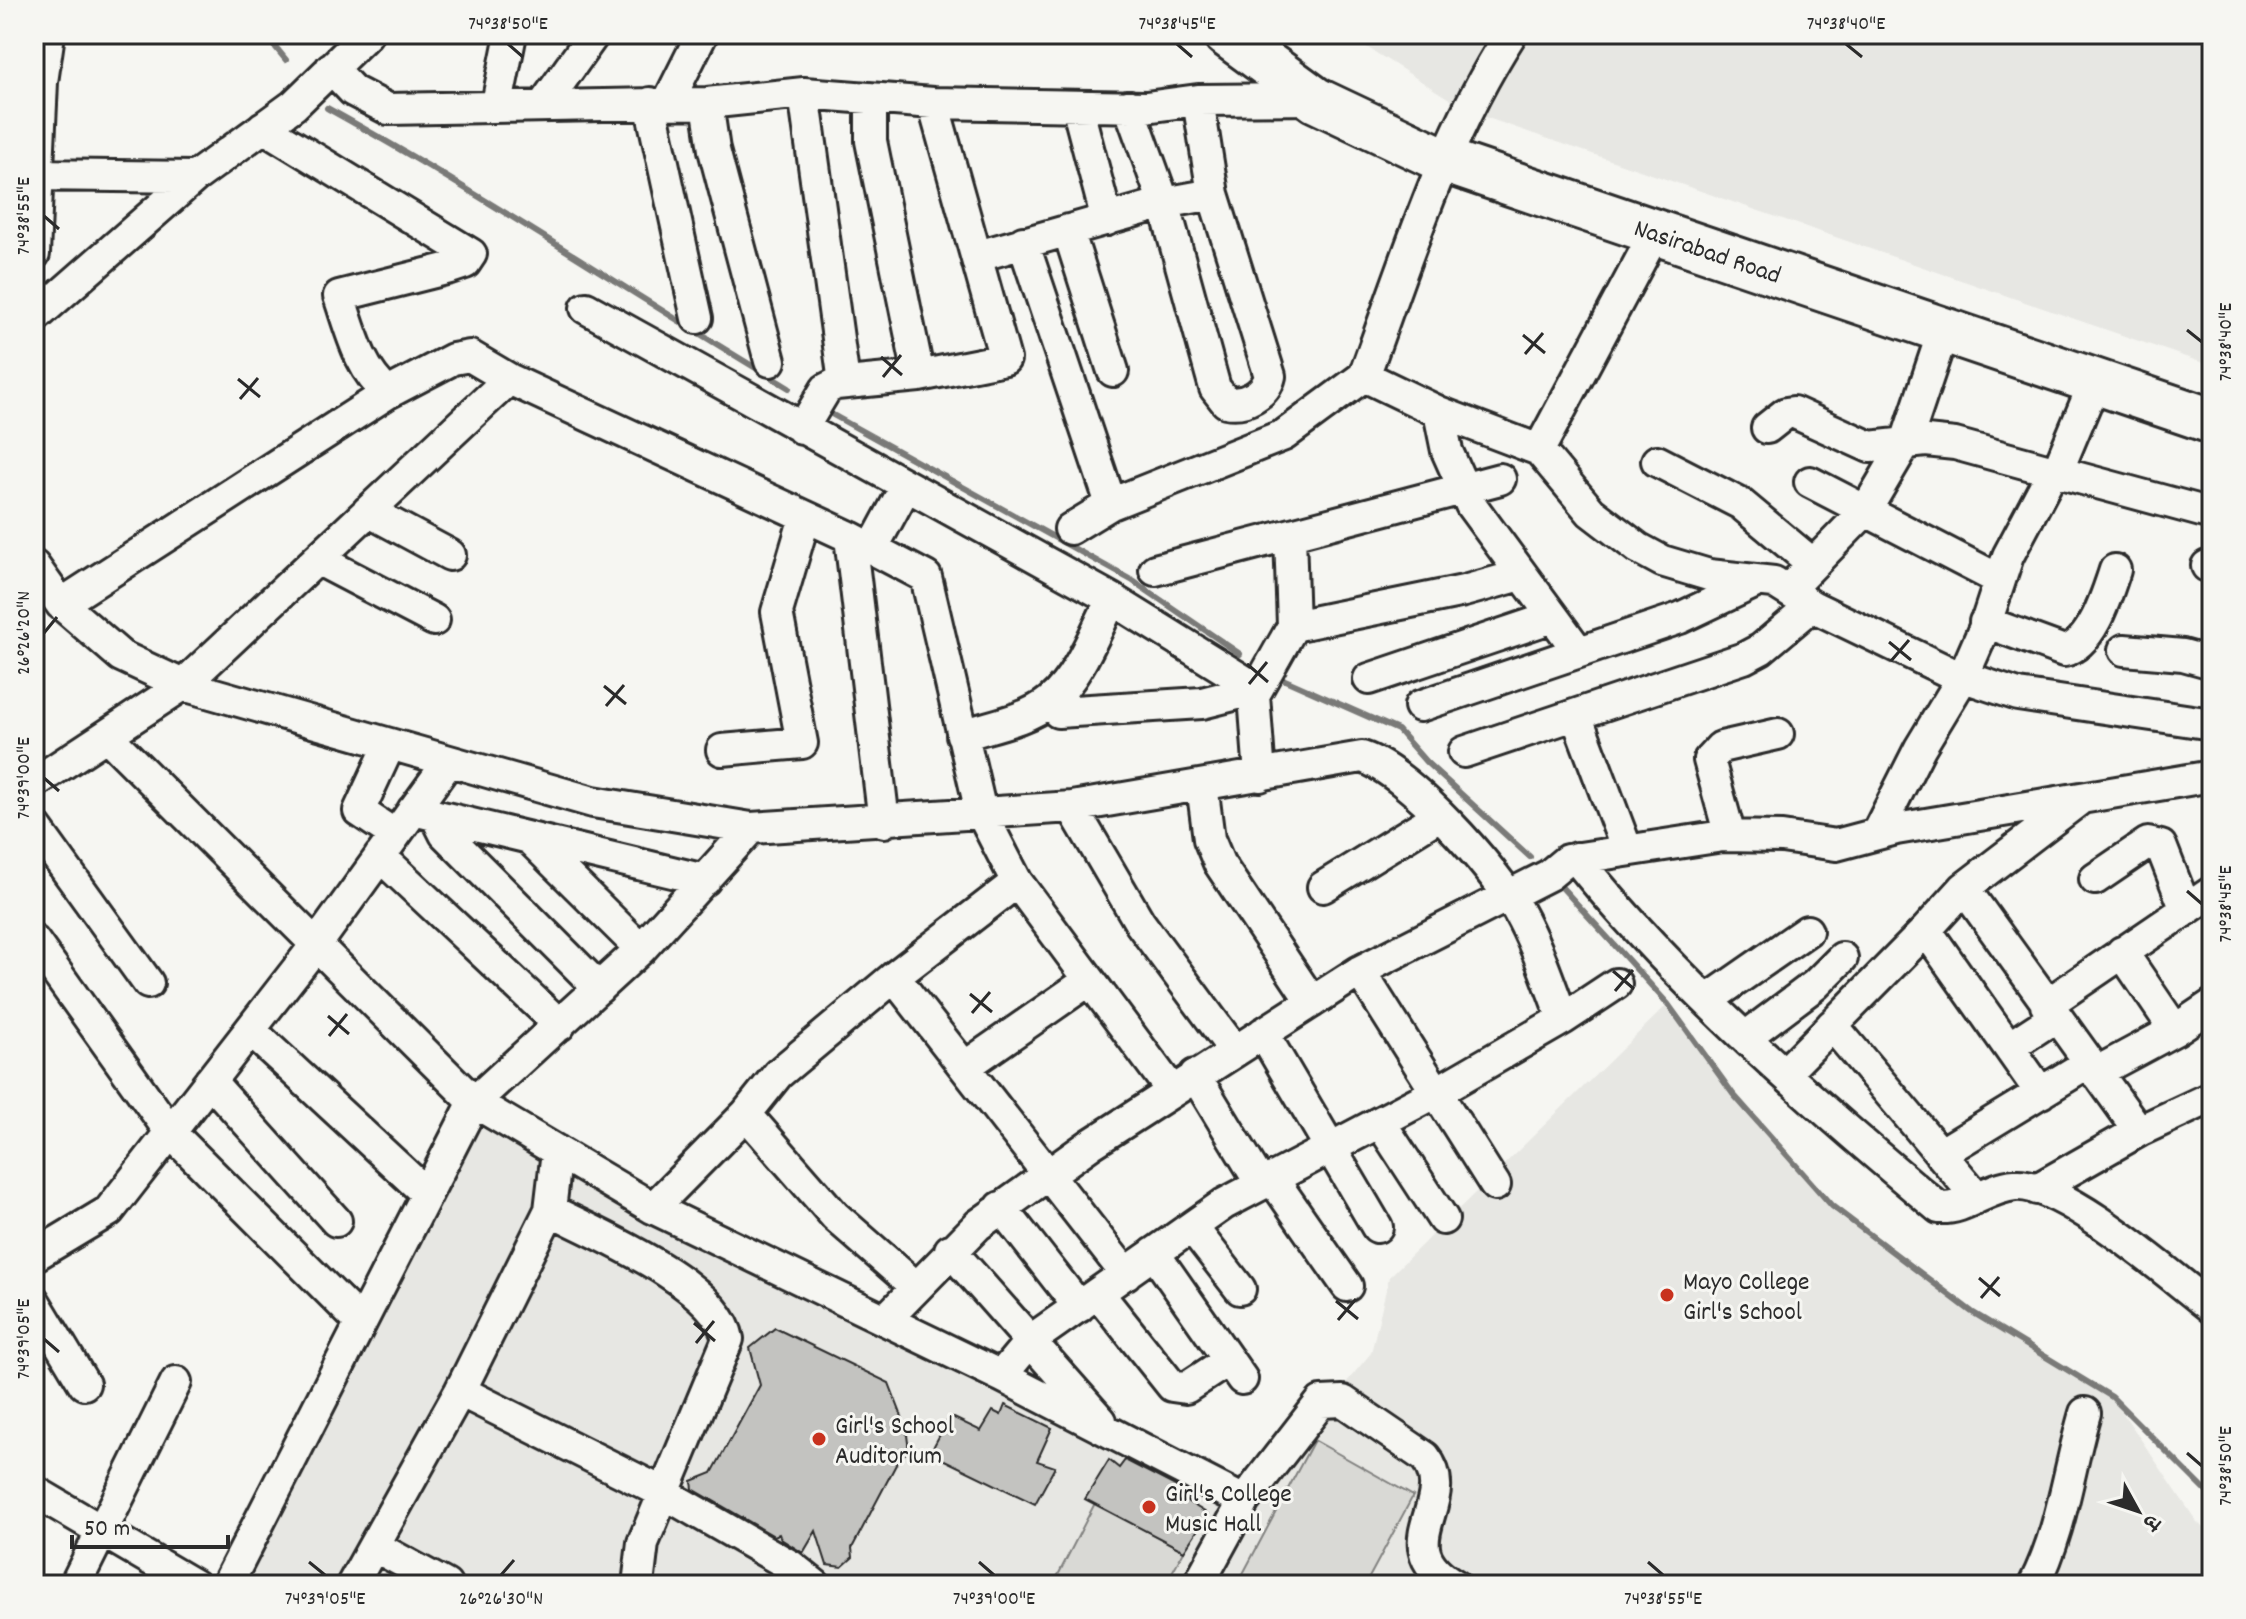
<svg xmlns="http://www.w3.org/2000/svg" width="2246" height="1619" viewBox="0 0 2246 1619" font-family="Dekko,'Playpen Sans Deva',sans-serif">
<rect width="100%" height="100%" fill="#f6f6f2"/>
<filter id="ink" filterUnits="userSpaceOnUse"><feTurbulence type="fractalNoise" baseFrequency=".0125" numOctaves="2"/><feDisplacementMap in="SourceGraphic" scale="16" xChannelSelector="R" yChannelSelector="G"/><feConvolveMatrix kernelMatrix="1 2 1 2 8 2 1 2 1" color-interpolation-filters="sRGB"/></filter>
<g filter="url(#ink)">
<path fill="#e7e7e3" d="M 1346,34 L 2212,34 L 2212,366 L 1470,112 Z
M 1668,1004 L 1733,1094 L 1832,1206 L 1972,1312 L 2112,1397 L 2197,1522 L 2212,1536 L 2212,1585 L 227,1585 L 474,1102 L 1245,1504 L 1371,1353 L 1389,1277 Z"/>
<path fill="#d9d9d5" stroke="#828280" stroke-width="2" d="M 1314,1440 L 1413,1496 L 1365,1585 L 1237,1585 Z
M 1095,1503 L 1184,1551 L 1165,1585 L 1053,1585 Z"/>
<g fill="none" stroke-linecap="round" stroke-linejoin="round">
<path stroke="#7a7a78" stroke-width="6" d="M 265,34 L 286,60
M 327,108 C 485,195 634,296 789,388
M 833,415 L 1133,581 L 1240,654
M 1276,676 L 1398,730 L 1426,762 L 1530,857
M 1557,882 L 1668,1004 L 1733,1094 L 1832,1206 L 1972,1312 L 2112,1397 L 2212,1497"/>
</g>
<path fill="#c3c3c0" stroke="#2b2b2b" stroke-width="2" d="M 775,1328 L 889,1383 L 906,1427 L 909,1451 L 900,1457 L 852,1548 L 853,1557 L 842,1567 L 827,1565 L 816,1531 L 803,1553 L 781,1539 L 779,1534 L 774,1536 L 693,1489 L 692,1481 L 712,1473 L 760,1385 L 750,1348 Z
M 1005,1405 L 1052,1428 L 1037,1461 L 1055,1467 L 1035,1504 L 930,1453 L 950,1416 L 981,1431 L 993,1411 L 1001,1415 Z
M 1109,1460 L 1119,1468 L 1125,1460 L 1185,1491 L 1190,1494 L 1187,1501 L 1208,1514 L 1184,1551 L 1085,1499 Z"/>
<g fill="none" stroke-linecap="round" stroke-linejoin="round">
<g stroke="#2b2b2b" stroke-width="36">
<path id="minor" d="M 1511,34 C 1443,139 1407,259 1364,376 L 1439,412 L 1539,450 L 1591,512 L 1638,548 L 1662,561 L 1709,575 L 1774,582 L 1812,606 L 1949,672 L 2018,695 L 2212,724
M 331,68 L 353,91 L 388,109 L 707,103 L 804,93 L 933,103 L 1146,107 L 1198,100 L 1317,99
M 804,93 L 844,382
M 871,99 L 871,141 L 919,376
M 668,102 L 702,34
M 650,103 L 697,318
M 707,103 L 714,150 L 770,361
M 497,104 L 511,34
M 544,104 L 594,34
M 1077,106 L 1107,220
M 1129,106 L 1164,203 L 1215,388 L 1226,402 C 1245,406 1266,394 1270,376 L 1213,194 L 1198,100
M 263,127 L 471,254 L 465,263 L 450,268 L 339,296 C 351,331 359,369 388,393
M 34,175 L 195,177
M 1068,230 L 1113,371
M 1023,242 L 1111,504
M 34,254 L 42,82 L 49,34
M 978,256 L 1164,203 L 1213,194
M 586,308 L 1112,599 L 1257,689
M 34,318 L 195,177 L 294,105 L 367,34
M 1439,412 L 1447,451 L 1471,505 L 1579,652
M 1767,428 L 1786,413 L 1793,412 L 1870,447 L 1926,441 L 1955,444 L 2057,472 L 2095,381
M 802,429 L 826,389 L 836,384 L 919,376 L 1005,359 L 933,103
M 1539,450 L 1655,233
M 1657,461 L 1741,504 L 1813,564
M 2057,472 L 2212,514
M 1810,482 L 1998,579
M 368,511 L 450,555
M 1070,529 L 1111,504 L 1284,435 L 1364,376
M 850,537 L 884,822
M 872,549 L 906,486
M 317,559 L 434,620
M 34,566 L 61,604 L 121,656 L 183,685 L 593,802 L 751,828 L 1072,807 L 1362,757 C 1407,771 1495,868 1518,911 C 1537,945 1549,983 1563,1019
M 2207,566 L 2212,568
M 1155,570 L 1500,479
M 1789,589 L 1866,510 L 1906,442 L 1943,332
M 61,604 L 388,393 L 453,359 L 470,356 L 509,379 L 850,537 L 926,577 L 981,812 L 1017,882 L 894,977 L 778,1074 L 746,1114 L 653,1208
M 1985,622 L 2064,651 C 2092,645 2107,594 2115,570
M 1293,626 L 1464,591 L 1521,575
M 2124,650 L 2183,655 L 2212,663
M 1369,679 L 1553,617
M 1420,706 L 1680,618 L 1758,581
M 1058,712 L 1202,703 L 1257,689
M 1576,715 L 1627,850
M 962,735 C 990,726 1027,720 1050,701 C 1079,677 1095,632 1112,599
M 107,736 L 474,1102 L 653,1208 L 1001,1376 L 1244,1501
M 390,744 L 359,811 L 395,835
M 722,750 L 802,743 L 777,612 L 805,517
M 1464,752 L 1744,658 L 1761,649 L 1812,606
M 1260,776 L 1254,695 L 1293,626 L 1290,535
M 34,783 L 183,685 L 509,379
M 1202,785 L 1209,839 L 1219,863 L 1312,1002
M 1072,807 L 1140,923 L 1234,1050
M 413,810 L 705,880
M 436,816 L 445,834 L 599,988
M 34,825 L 148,983
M 1877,833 L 1920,748 L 1963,677 L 1984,629 L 2008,556 L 2053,471
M 1730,836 L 1709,760 L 1721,747 L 1778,734
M 532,841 L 641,949
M 380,856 L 560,1025
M 1576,858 C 1676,983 1816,1105 1939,1208 C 1966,1210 1987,1187 2015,1185 C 2063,1181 2172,1277 2212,1308
M 2095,879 L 2148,843 L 2161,846 L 2186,910
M 1017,882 L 1172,1091
M 1323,887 L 1438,816
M 1964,888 L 2139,1131
M 1926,930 L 1964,888 L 2079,800
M 34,941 L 171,1133 L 361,1323
M 2122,952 L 2175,1030
M 1360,971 L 1495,1185
M 894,977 L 1126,1274
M 1709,999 L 1807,931
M 2046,1005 L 2212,892
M 1832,1025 L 1976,1196
M 250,1030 L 427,1194
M 1263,1033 L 1377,1227
M 1747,1036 L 1815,985 L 1842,958
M 2009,1047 L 2055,1017
M 966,1066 L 1088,981
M 1785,1073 L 1926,930 L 2041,1093
M 2095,1073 L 2175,1030 L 2212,1005
M 1195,1075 L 1261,1184
M 210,1081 L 336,1221
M 746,1114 L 835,1216 L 916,1287
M 1380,1122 L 1443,1219
M 1940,1154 L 2089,1063
M 1272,1178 L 1347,1286
M 2037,1189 L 2139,1131 L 2212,1097
M 1001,1207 L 1079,1307
M 550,1210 C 597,1234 718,1284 728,1339 L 643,1543 L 638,1585
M 1192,1227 L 1240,1289
M 950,1250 L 1101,1421
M 1154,1253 L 1242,1379
M 34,1256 L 109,1211 L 316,945 L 449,761
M 1098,1293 L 1172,1386 L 1186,1388 L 1229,1360
M 34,1301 L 84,1384
M 885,1320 L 978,1225 L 1091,1144 L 1360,971 L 1549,875 L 1567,860 L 1723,836 L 1782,837 L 1836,845 L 1896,829 L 2212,776
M 1001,1376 L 1031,1340 L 1224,1204 L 1435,1093 L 1563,1019 L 1616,984
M 460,1391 L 662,1492 L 791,1566 L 815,1585
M 34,1491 L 194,1585
M 374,1546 L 446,1585
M 75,1585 L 176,1382
M 227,1585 L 474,1102 L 641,949 L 751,828
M 352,1585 L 460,1391 L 550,1210 L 557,1151
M 1198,1585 L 1244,1501 L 1321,1402 L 1343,1401 L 1425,1457 C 1461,1503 1384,1544 1455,1585
M 2034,1585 C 2062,1531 2068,1471 2085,1413"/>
</g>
<g stroke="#2b2b2b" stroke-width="50">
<g id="highway">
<path id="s1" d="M 1226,34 L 1316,100 L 1443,160 L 2212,421"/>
</g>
</g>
<use href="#minor" stroke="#f6f6f2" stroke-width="30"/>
<use href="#highway" stroke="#f6f6f2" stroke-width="44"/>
</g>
</g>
<path fill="none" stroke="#2b2b2b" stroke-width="3" d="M 508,44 L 523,57M 1177,44 L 1192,57M 1846,44 L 1862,57M 44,216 L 59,229M 2187,330 L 2202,342M 1523,335 L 1545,353M 1525,354 L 1543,333M 881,357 L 902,375M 883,377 L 901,355M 238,379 L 260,397M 240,399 L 258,378M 44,633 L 57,617M 1889,642 L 1911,660M 1891,661 L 1909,640M 1247,664 L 1268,682M 1249,684 L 1267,662M 604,686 L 626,704M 606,706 L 624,685M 44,778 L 59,791M 2187,891 L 2202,904M 1613,971 L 1634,989M 1615,991 L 1633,970M 970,994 L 992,1012M 972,1013 L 990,992M 328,1016 L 349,1034M 329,1036 L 347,1014M 1979,1278 L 2000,1296M 1981,1298 L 1999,1277M 1336,1301 L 1358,1319M 1338,1320 L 1356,1299M 694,1323 L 715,1341M 44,1339 L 59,1352M 696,1343 L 714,1321M 2187,1453 L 2202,1466M 309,1562 L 325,1575M 979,1562 L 994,1575M 1648,1562 L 1663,1575M 501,1575 L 514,1560"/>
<g fill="#c8321e" stroke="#f6f6f2" stroke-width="3">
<circle cx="1667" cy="1295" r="8"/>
<circle cx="819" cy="1439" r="8"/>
<circle cx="1149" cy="1507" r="8"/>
</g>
<g text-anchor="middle" stroke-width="6" stroke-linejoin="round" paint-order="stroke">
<g font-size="26" fill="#2b2b2b" stroke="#f6f6f2">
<text dy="9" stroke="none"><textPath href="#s1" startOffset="532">Nasirabad Road</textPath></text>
</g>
<g font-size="26" fill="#2b2b2b" stroke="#f6f6f2" text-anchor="start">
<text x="1683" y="1289">Mayo College<tspan x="1683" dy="30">Girl's School</tspan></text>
<text x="835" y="1433">Girl's School<tspan x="835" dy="30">Auditorium</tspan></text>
<text x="1165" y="1501">Girl's College<tspan x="1165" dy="30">Music Hall</tspan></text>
</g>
</g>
<rect width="2246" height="1619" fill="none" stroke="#f6f6f2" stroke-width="88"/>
<g transform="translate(2138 1511) rotate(130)" stroke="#f6f6f2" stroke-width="6" paint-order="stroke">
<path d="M0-6L14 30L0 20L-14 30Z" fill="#2b2b2b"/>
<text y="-12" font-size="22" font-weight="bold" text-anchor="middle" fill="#2b2b2b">उ</text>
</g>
<path d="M72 1535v12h156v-12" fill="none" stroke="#2b2b2b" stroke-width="4"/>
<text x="84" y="1535" font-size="24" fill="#2b2b2b" stroke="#f6f6f2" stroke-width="6" paint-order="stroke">50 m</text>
<rect x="44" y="44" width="2158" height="1531" fill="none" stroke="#2b2b2b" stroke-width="3"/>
<g font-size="20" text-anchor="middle" fill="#2b2b2b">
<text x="508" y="29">74°38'50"E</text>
<text x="1177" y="29">74°38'45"E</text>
<text x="1846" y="29">74°38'40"E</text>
<text transform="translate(22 216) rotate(-90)" y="7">74°38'55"E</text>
<text transform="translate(2224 342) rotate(-90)" y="7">74°38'40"E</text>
<text transform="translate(22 633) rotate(-90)" y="7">26°26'20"N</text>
<text transform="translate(22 778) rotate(-90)" y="7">74°39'00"E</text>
<text transform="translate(2224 904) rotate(-90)" y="7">74°38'45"E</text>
<text transform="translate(22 1339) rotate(-90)" y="7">74°39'05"E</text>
<text transform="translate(2224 1466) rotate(-90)" y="7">74°38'50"E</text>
<text x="325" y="1604">74°39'05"E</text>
<text x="501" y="1604">26°26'30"N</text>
<text x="994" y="1604">74°39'00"E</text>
<text x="1663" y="1604">74°38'55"E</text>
</g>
</svg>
